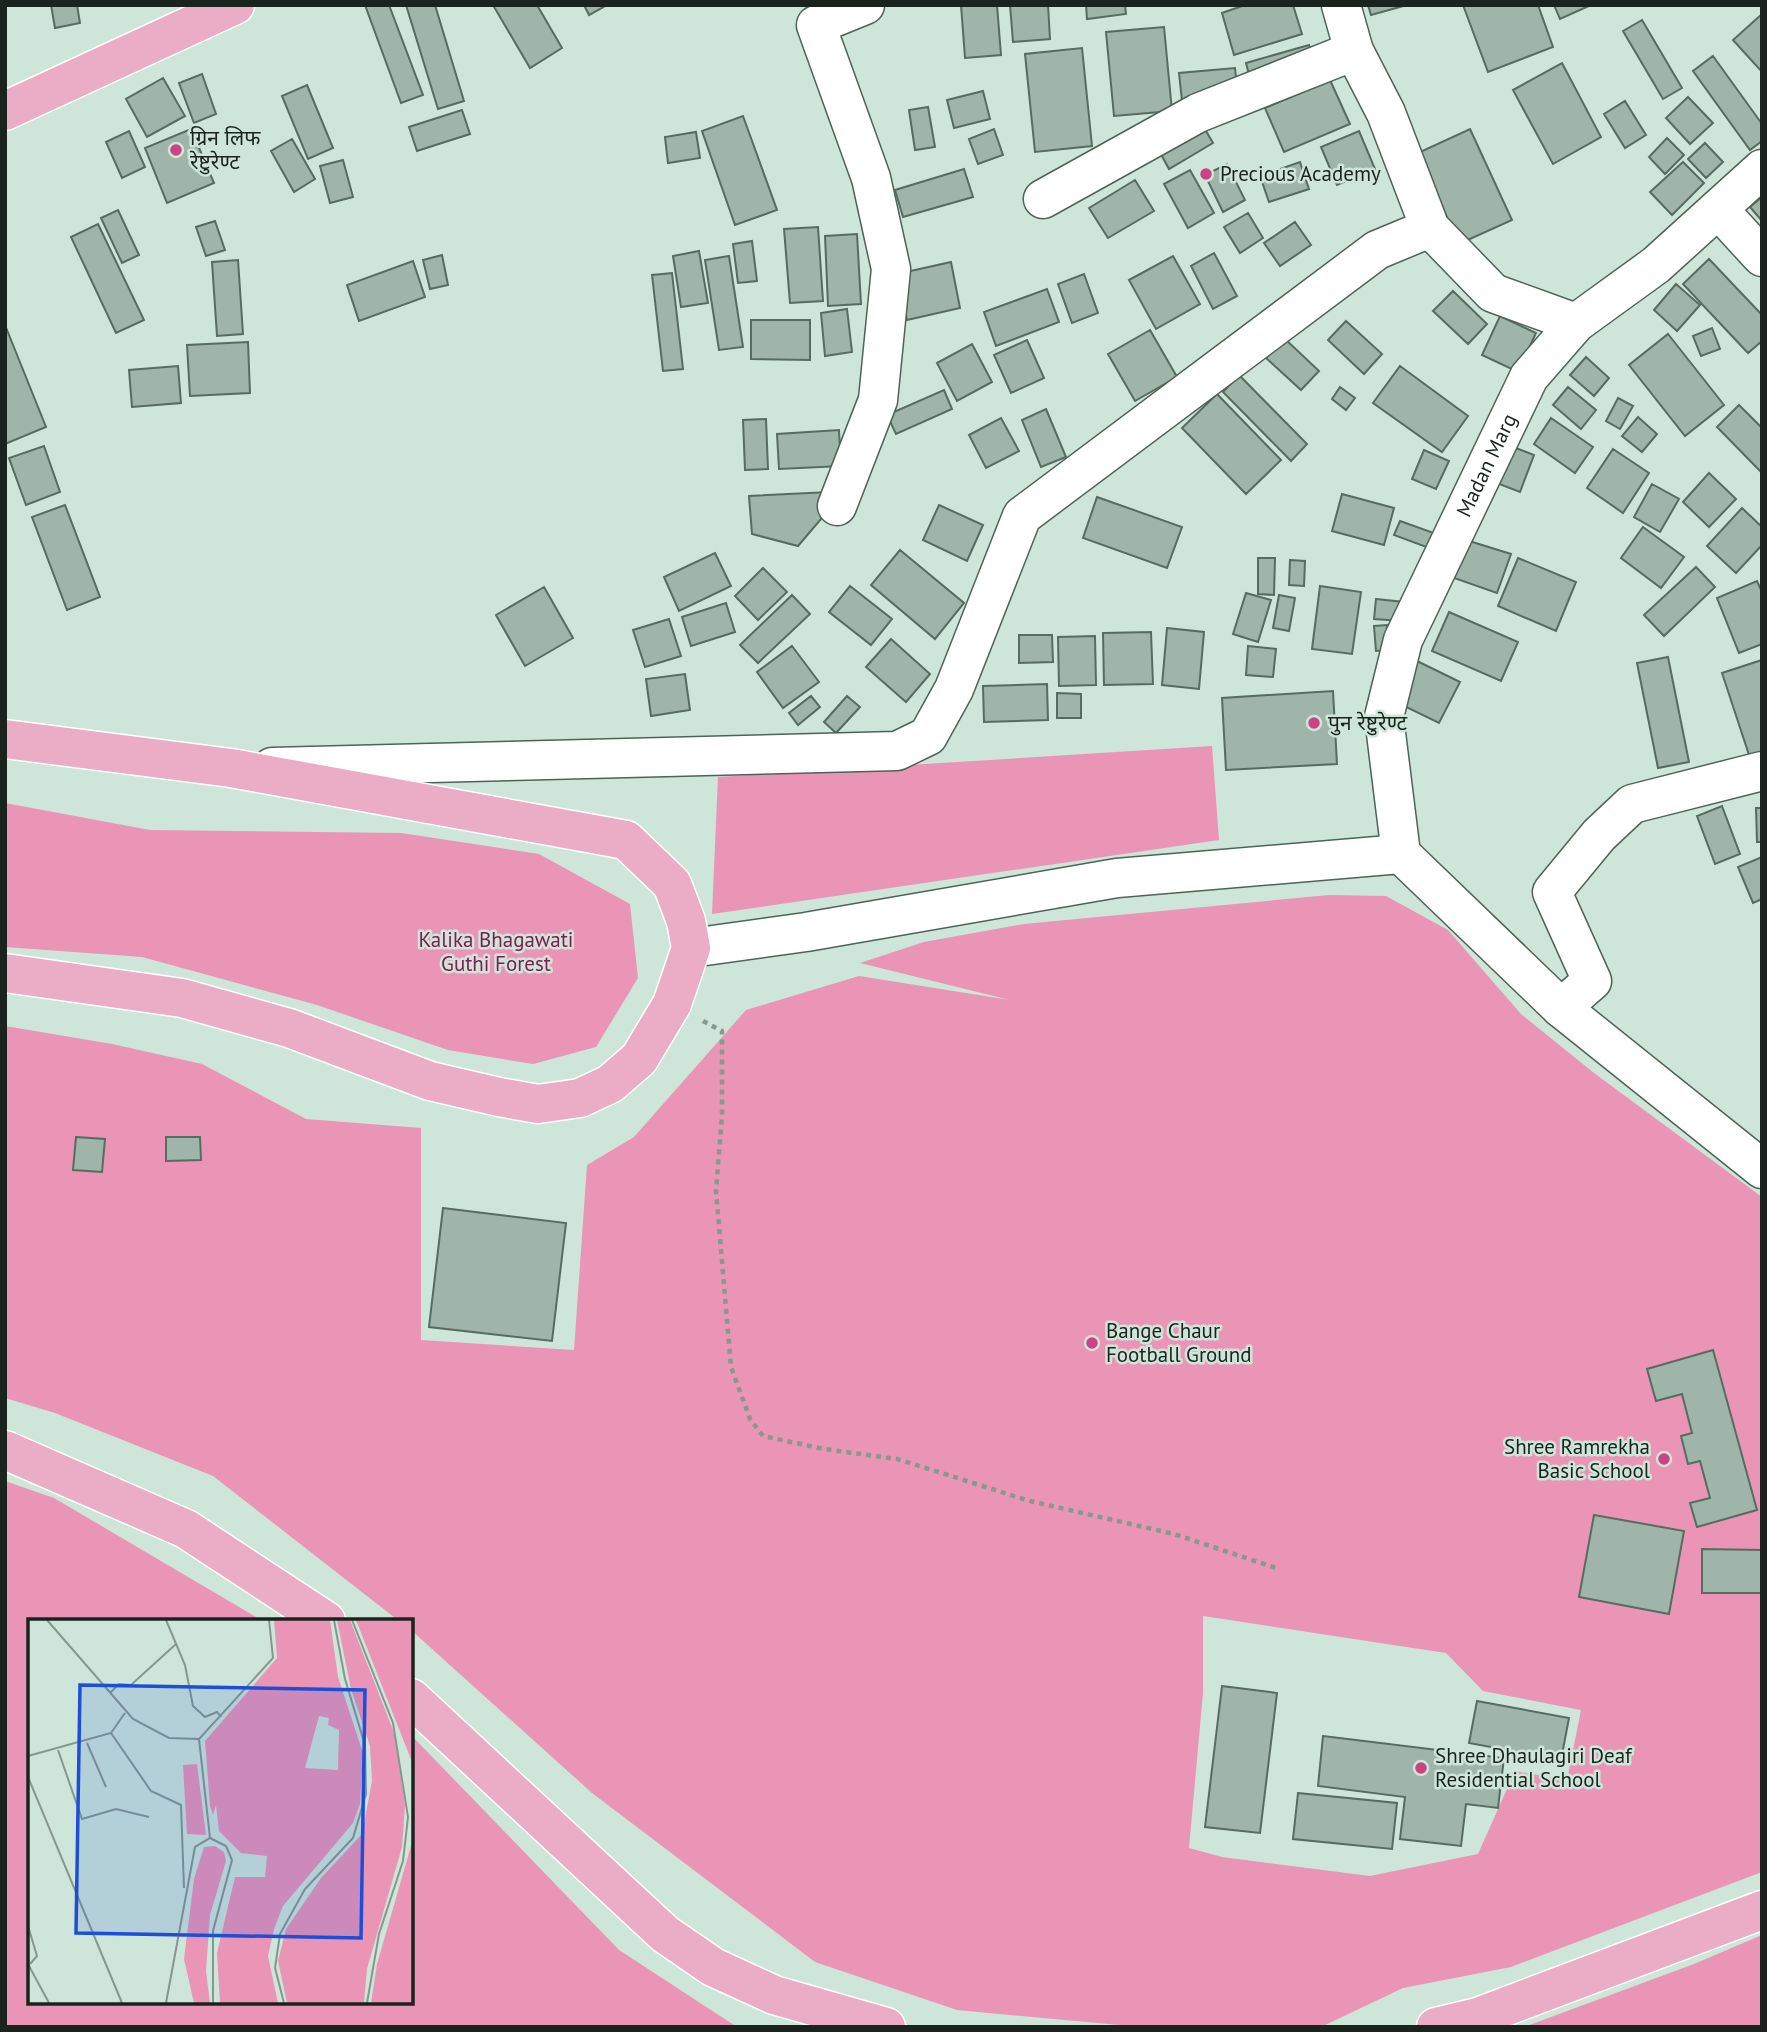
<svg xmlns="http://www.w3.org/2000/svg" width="1767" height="2032" viewBox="0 0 1767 2032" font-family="'PT Sans','Noto Sans Devanagari',sans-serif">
<rect width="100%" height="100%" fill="#cee5d9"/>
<path fill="#ea95b5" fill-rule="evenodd" d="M 1212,746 L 1219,840 L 712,914 L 718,777 Z
M 5,803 L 150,830 L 401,833 L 539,854 L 630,904 L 638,978 L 596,1047 L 533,1064 L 448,1050 L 317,1005 L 142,957 L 5,947 Z
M 1329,895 L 1386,896 L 1448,930 L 1521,1014 L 1594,1073 L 1762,1197 L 1762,1872 L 1511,1967 L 1403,1988 L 1321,2027 L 1141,2027 L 957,2010 L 815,1962 L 592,1793 L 411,1630 L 411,1621 L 399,1621 L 213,1476 L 55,1413 L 5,1398 L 5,1026 L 112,1044 L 202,1064 L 306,1119 L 421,1128 L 421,1340 L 574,1350 L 587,1165 L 634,1137 L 746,1010 L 859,976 L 1010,1000 L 860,963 L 924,942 L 1024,924 ZM 1203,1616 L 1446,1653 L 1483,1691 L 1581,1710 L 1567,1780 L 1515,1771 L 1478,1854 L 1370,1876 L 1222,1857 L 1189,1848 L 1203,1693 Z
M 5,1481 L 54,1498 L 263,1621 L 30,1621 L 30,2002 L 411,2002 L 411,1735 L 619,1950 L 737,2027 L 5,2027 Z
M 1762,1935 L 1762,2027 L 1524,2027 L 1694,1964 Z"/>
<path fill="#9fb5a9" stroke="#576c61" stroke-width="2" d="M 51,5 L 77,5 L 80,23 L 55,28 Z
M 365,5 L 389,5 L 423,95 L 401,103 Z
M 406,5 L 435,5 L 464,101 L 438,109 Z
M 493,5 L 537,5 L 562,48 L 530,68 Z
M 584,5 L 607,5 L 589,15 Z
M 961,5 L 997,5 L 1001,55 L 965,58 Z
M 1010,5 L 1048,5 L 1050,39 L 1013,42 Z
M 1086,5 L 1125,5 L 1126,14 L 1087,19 Z
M 1245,5 L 1293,5 L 1302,34 L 1234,55 L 1222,13 Z
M 1368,5 L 1407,5 L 1371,15 Z
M 1463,5 L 1538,5 L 1553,47 L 1488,72 Z
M 1554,5 L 1591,5 L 1560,19 Z
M 1762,14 L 1762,72 L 1733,40 Z
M 1642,20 L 1682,88 L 1663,99 L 1623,31 Z
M 1164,27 L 1172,111 L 1114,116 L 1106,32 Z
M 1309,45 L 1315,63 L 1251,82 L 1246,63 Z
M 1082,48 L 1092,146 L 1035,152 L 1025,54 Z
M 1713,56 L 1762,124 L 1762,141 L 1750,150 L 1693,71 Z
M 1562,63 L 1601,137 L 1553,164 L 1513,90 Z
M 1235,68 L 1238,95 L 1182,101 L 1179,73 Z
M 202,74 L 216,114 L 194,123 L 179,83 Z
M 163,78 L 185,116 L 147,137 L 126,99 Z
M 1330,80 L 1350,124 L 1284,152 L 1265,108 Z
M 307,85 L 333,148 L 308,159 L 282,96 Z
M 983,91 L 990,119 L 954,128 L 947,100 Z
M 1688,97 L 1713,123 L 1690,144 L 1666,118 Z
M 1625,101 L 1646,135 L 1625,148 L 1604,114 Z
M 928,107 L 935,147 L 915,150 L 909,110 Z
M 462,110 L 470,134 L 417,151 L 409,127 Z
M 743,116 L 777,210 L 735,225 L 702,131 Z
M 1199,119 L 1213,143 L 1169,169 L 1156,145 Z
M 191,129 L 214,183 L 167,203 L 145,148 Z
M 994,129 L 1003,155 L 978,164 L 969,139 Z
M 1470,129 L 1512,220 L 1459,244 L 1418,153 Z
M 129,131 L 145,167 L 122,178 L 106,142 Z
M 1359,131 L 1375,169 L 1337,185 L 1321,147 Z
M 696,132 L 700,158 L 668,163 L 665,137 Z
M 1667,138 L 1684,155 L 1665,174 L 1649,157 Z
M 292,139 L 315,179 L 294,192 L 271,151 Z
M 1705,143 L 1723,162 L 1706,178 L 1688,159 Z
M 343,160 L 353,197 L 330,203 L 320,166 Z
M 1300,162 L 1309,189 L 1269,202 L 1260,176 Z
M 1683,162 L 1704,183 L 1672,215 L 1650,192 Z
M 1227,164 L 1245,200 L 1223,212 L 1205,175 Z
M 964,169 L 973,197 L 903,217 L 895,190 Z
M 1190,170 L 1214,213 L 1188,228 L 1164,184 Z
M 1135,180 L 1154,211 L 1108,238 L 1089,208 Z
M 1762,197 L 1762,221 L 1750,207 Z
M 118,210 L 139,255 L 122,263 L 101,218 Z
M 1248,213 L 1263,238 L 1240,253 L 1224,227 Z
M 215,221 L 225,250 L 206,256 L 196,227 Z
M 1295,222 L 1311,245 L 1280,266 L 1264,243 Z
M 98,224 L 144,320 L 116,333 L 71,237 Z
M 818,227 L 823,301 L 790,303 L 784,229 Z
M 857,234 L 861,304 L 828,306 L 825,236 Z
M 752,241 L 757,281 L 738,283 L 733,244 Z
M 699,251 L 708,303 L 681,307 L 673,256 Z
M 1214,253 L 1237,296 L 1213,309 L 1191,266 Z
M 442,255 L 448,285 L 430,289 L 423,260 Z
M 729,256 L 743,347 L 719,350 L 705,260 Z
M 1173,256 L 1200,304 L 1156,329 L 1129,280 Z
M 1709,259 L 1762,315 L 1762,341 L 1748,353 L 1683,284 Z
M 238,260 L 243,334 L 217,336 L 212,262 Z
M 413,261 L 425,297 L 359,321 L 347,285 Z
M 951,262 L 960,308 L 907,320 L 897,274 Z
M 672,273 L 683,369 L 663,371 L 652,275 Z
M 1084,274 L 1098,313 L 1072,323 L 1058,284 Z
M 1676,284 L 1700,305 L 1677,331 L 1654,310 Z
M 1047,289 L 1059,322 L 996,346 L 984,312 Z
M 1453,291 L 1487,324 L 1468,344 L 1433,311 Z
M 847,309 L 852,352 L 825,356 L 821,313 Z
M 1500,316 L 1536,333 L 1518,372 L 1482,355 Z
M 751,320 L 810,320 L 810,360 L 751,359 Z
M 1346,321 L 1382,354 L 1364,374 L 1328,340 Z
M 5,325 L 46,427 L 5,444 Z
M 1712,328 L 1720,349 L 1701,356 L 1693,336 Z
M 1150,330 L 1177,377 L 1135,401 L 1108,354 Z
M 1668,334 L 1724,405 L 1685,436 L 1629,365 Z
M 1284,338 L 1319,371 L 1301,390 L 1266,358 Z
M 1027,340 L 1044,378 L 1011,393 L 994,355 Z
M 248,342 L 250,393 L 190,396 L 187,345 Z
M 972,344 L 992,382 L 957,401 L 937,363 Z
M 1586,357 L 1609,378 L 1594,396 L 1570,375 Z
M 178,366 L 181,403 L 132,407 L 129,370 Z
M 1400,366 L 1468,416 L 1442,452 L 1373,403 Z
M 1239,375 L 1307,444 L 1291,461 L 1223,392 Z
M 1340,387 L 1355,398 L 1346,410 L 1332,399 Z
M 1568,387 L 1596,410 L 1581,429 L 1553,405 Z
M 944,390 L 952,409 L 896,434 L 887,415 Z
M 1217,394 L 1281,460 L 1246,494 L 1182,428 Z
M 1618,398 L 1633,406 L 1620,429 L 1606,421 Z
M 1739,405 L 1762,428 L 1762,473 L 1717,427 Z
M 1046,409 L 1066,457 L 1041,467 L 1022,420 Z
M 1638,417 L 1657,434 L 1642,452 L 1622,436 Z
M 1001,418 L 1019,451 L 986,468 L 969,435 Z
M 1551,418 L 1593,447 L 1575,473 L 1534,444 Z
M 766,419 L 768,469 L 745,470 L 743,420 Z
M 839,430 L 841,466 L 779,469 L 777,434 Z
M 1500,442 L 1534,455 L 1520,492 L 1486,479 Z
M 44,446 L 60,492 L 26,505 L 9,458 Z
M 1613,449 L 1649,473 L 1623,513 L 1587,488 Z
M 1424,450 L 1449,461 L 1436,489 L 1412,479 Z
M 1709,473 L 1736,499 L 1709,527 L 1683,502 Z
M 1652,484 L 1679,499 L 1660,532 L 1634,517 Z
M 829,492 L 821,519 L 798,546 L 752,534 L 749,496 Z
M 1342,494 L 1394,508 L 1384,545 L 1332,531 Z
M 1097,497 L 1182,527 L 1167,568 L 1083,538 Z
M 65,505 L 100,597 L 67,610 L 32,517 Z
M 939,505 L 983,525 L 967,561 L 923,540 Z
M 1742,508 L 1762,527 L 1762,545 L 1736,573 L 1707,546 Z
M 1400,521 L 1434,533 L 1429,548 L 1394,535 Z
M 1643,527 L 1684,557 L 1661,588 L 1621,558 Z
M 1466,540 L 1511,554 L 1497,593 L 1454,578 Z
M 900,550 L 964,603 L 935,639 L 871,585 Z
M 715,553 L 731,586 L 679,611 L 664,577 Z
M 1258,558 L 1275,558 L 1274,595 L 1258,594 Z
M 1518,558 L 1576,582 L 1556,631 L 1498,606 Z
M 1290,560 L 1305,561 L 1304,586 L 1289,585 Z
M 1696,567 L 1715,587 L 1664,636 L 1644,615 Z
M 763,568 L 787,592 L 758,620 L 735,596 Z
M 1757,581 L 1762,592 L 1762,644 L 1739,653 L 1717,598 Z
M 850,586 L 892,619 L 871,645 L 829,612 Z
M 1320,586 L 1361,592 L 1352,654 L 1312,649 Z
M 544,587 L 573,638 L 525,666 L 496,615 Z
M 1246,593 L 1271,600 L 1258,642 L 1233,634 Z
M 792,595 L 810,614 L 758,663 L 740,645 Z
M 1279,595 L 1295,598 L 1289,631 L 1273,628 Z
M 1376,599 L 1404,602 L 1402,621 L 1374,619 Z
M 726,603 L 735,632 L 691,646 L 682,617 Z
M 1449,612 L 1518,642 L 1501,681 L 1432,651 Z
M 669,619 L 681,656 L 645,667 L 633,630 Z
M 1387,625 L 1389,650 L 1376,651 L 1374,626 Z
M 1167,628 L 1204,632 L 1199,689 L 1162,685 Z
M 1151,632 L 1153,684 L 1104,685 L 1103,633 Z
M 1019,635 L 1052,635 L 1053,662 L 1019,663 Z
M 1095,636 L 1096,685 L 1059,686 L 1058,637 Z
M 891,639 L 930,674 L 906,702 L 866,667 Z
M 792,646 L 819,682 L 783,708 L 757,672 Z
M 1248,646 L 1276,649 L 1273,677 L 1246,675 Z
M 1668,657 L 1689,762 L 1658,768 L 1637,663 Z
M 1415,660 L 1460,682 L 1439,723 L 1394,701 Z
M 1762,660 L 1762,757 L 1751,761 L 1722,673 Z
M 685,674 L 690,710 L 651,716 L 646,679 Z
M 1047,684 L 1048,720 L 984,722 L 983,686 Z
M 1333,691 L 1337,764 L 1226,770 L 1222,698 Z
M 1057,693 L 1081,694 L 1081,718 L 1057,718 Z
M 811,696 L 820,707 L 798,725 L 789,713 Z
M 847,696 L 860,707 L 836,733 L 824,722 Z
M 1722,806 L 1740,854 L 1715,864 L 1697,816 Z
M 1756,808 L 1762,808 L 1762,842 L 1757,842 Z
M 1762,857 L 1762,899 L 1753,903 L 1738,867 Z
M 76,1137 L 105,1139 L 102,1172 L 73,1170 Z
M 166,1137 L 200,1137 L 201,1160 L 166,1161 Z
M 443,1208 L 566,1223 L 552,1341 L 429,1327 Z
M 1713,1350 L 1757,1510 L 1697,1527 L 1690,1503 L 1710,1498 L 1700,1461 L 1688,1464 L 1681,1436 L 1692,1433 L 1682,1394 L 1656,1401 L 1647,1369 Z
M 1594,1515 L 1684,1531 L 1669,1614 L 1579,1597 Z
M 1702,1549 L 1762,1550 L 1762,1593 L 1702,1593 Z
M 1222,1686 L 1277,1693 L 1260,1833 L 1205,1827 Z
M 1477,1701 L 1569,1718 L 1561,1760 L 1469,1743 Z
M 1323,1736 L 1504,1758 L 1498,1808 L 1466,1804 L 1461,1846 L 1400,1839 L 1405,1797 L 1318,1786 Z
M 1298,1793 L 1397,1803 L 1392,1849 L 1293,1839 Z"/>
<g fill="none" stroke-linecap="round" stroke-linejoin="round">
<g stroke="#4e6358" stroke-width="41">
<g id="street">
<path d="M 1341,5 L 1354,51 L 1386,113 L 1430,228 L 1493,293 L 1576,323"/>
<path d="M 1043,199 L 1198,113 L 1354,51"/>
<path d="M 1718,209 L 1762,257"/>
<path d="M 837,506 L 878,400 L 891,269 L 871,178 L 816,25 L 865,5"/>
<path d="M 272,767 L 897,751 L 928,736 L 954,689 L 1022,516 L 1377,250 L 1430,228"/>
<path id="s1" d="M 1401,854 L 1384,717 L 1403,640 L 1529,377 L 1576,323 L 1656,265 L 1762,169"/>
<path d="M 1561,1008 L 1592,981 L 1552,892 L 1599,835 L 1632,804 L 1762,771"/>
</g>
</g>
<g stroke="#4e6358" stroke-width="41">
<path id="secondary" d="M 691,948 L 806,932 L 1117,878 L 1401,854 L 1561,1008 L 1762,1169"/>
</g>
<g stroke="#fff" stroke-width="41">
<path id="primary" d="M 5,111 L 235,5
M 5,739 L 231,768 L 626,840 L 672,884 L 686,921 L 691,948 L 672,1004 L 639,1059 L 610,1084 L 580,1098 L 538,1104 L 499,1097 L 430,1081 L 289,1028 L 182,998 L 5,973
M 5,1450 L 186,1529 L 326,1621
M 411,1698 L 665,1934 L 713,1967 L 774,1995 L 886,2027
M 1436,2027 L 1478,2017 L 1762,1910"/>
</g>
<path stroke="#87988f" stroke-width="4.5" stroke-dasharray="5 5" stroke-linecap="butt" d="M 703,1021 L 722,1031 L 722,1116 L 716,1191 L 731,1367 L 750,1419 L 763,1436 L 824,1449 L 897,1459 L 1030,1501 L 1174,1534 L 1279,1569"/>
<use href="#street" stroke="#fff" stroke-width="38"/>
<use href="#secondary" stroke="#fff" stroke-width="38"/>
<use href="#primary" stroke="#eaadc5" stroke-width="38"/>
</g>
<g fill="#cb4481" stroke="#cee5d9" stroke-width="2.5">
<circle cx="176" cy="150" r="7"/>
<circle cx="1206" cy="174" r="7"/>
<circle cx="1314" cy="723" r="7"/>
<circle cx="1092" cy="1343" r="7"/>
<circle cx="1664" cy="1459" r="7"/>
<circle cx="1421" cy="1768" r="7"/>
</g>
<g text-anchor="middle" stroke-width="5" stroke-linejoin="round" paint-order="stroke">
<g font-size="21" fill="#1b231f" stroke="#cee5d9" text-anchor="start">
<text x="190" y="145">ग्रिन लिफ<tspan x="190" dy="24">रेष्टुरेण्ट</tspan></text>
<text x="1220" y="181">Precious Academy</text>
<text x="1328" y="730">पुन रेष्टुरेण्ट</text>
<text x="1106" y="1338">Bange Chaur<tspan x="1106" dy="24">Football Ground</tspan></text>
<text x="1650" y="1454" text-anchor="end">Shree Ramrekha<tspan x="1650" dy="24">Basic School</tspan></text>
<text x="1435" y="1763">Shree Dhaulagiri Deaf<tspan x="1435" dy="24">Residential School</tspan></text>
</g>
<g font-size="21" fill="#1b231f" stroke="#cee5d9">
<text dy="7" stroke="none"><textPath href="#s1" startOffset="411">Madan Marg</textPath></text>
</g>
<g font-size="21" fill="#851b4f" stroke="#cee5d9">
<text x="496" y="947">Kalika Bhagawati<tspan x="496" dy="24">Guthi Forest</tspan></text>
</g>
</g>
<g transform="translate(28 1619)">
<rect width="385" height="385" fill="#cee5d9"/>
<path d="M 246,1 L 302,1 L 310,58 L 335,134 L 332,185 L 325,204 L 255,287 L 246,310 L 240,337 L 250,384 L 192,384 L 189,334 L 207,258 L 237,258 L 239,237 L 213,234 L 191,212 L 188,186 L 185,196 L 182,187 L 177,122 L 249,39 ZM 291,97 L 301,99 L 300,106 L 311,111 L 310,151 L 277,149 ZM 309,1 L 322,1 L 367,116 L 377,187 L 374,228 L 339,350 L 336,384 L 259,384 L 250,342 L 258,310 L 293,259 L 334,215 L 344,162 L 342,127 L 323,70 ZM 328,1 L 385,1 L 385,154 L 384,143 ZM 169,145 L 178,216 L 159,215 L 155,146 ZM 385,220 L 385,384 L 343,384 L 349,345 ZM 187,227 L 196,233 L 198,242 L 182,296 L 178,352 L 182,384 L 166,384 L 156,340 L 166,260 L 176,228 Z" fill="#ea95b5" fill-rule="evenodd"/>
<path fill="none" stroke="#86978f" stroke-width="2" d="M 19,1 L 105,100 L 141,119 L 171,120M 138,1 L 157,46 L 165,87 L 177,98 L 189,93 L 193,98M 324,1 L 365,104 L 380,198 L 375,242 L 351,315 L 339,384M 82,74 L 91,65 L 103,66 L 148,25M 83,114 L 123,172 L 153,186 L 156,269M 59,124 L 78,168M 30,131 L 54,200 L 88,190 L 121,198M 0,137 L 83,114 L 97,94M 0,158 L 94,384M 182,219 L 171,120 L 245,39 L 241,1M 0,307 L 9,337 L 2,345M 0,345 L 21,384M 138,384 L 167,228 L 182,219 L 198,227 L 204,241 L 185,312 L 185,384M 256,384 L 247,349 L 252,315 L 277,270 L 325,219 L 338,175 L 337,126 L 317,60 L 306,1"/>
<path fill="#1d4ed8" fill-opacity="0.15" stroke="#1d4ed8" stroke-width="3.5" d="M 52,66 L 337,71 L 333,319 L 48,314 Z"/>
<rect width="385" height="385" fill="none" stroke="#1b231f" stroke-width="3.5"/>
</g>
<rect width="1767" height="2032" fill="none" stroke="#1b231f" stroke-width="14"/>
</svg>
